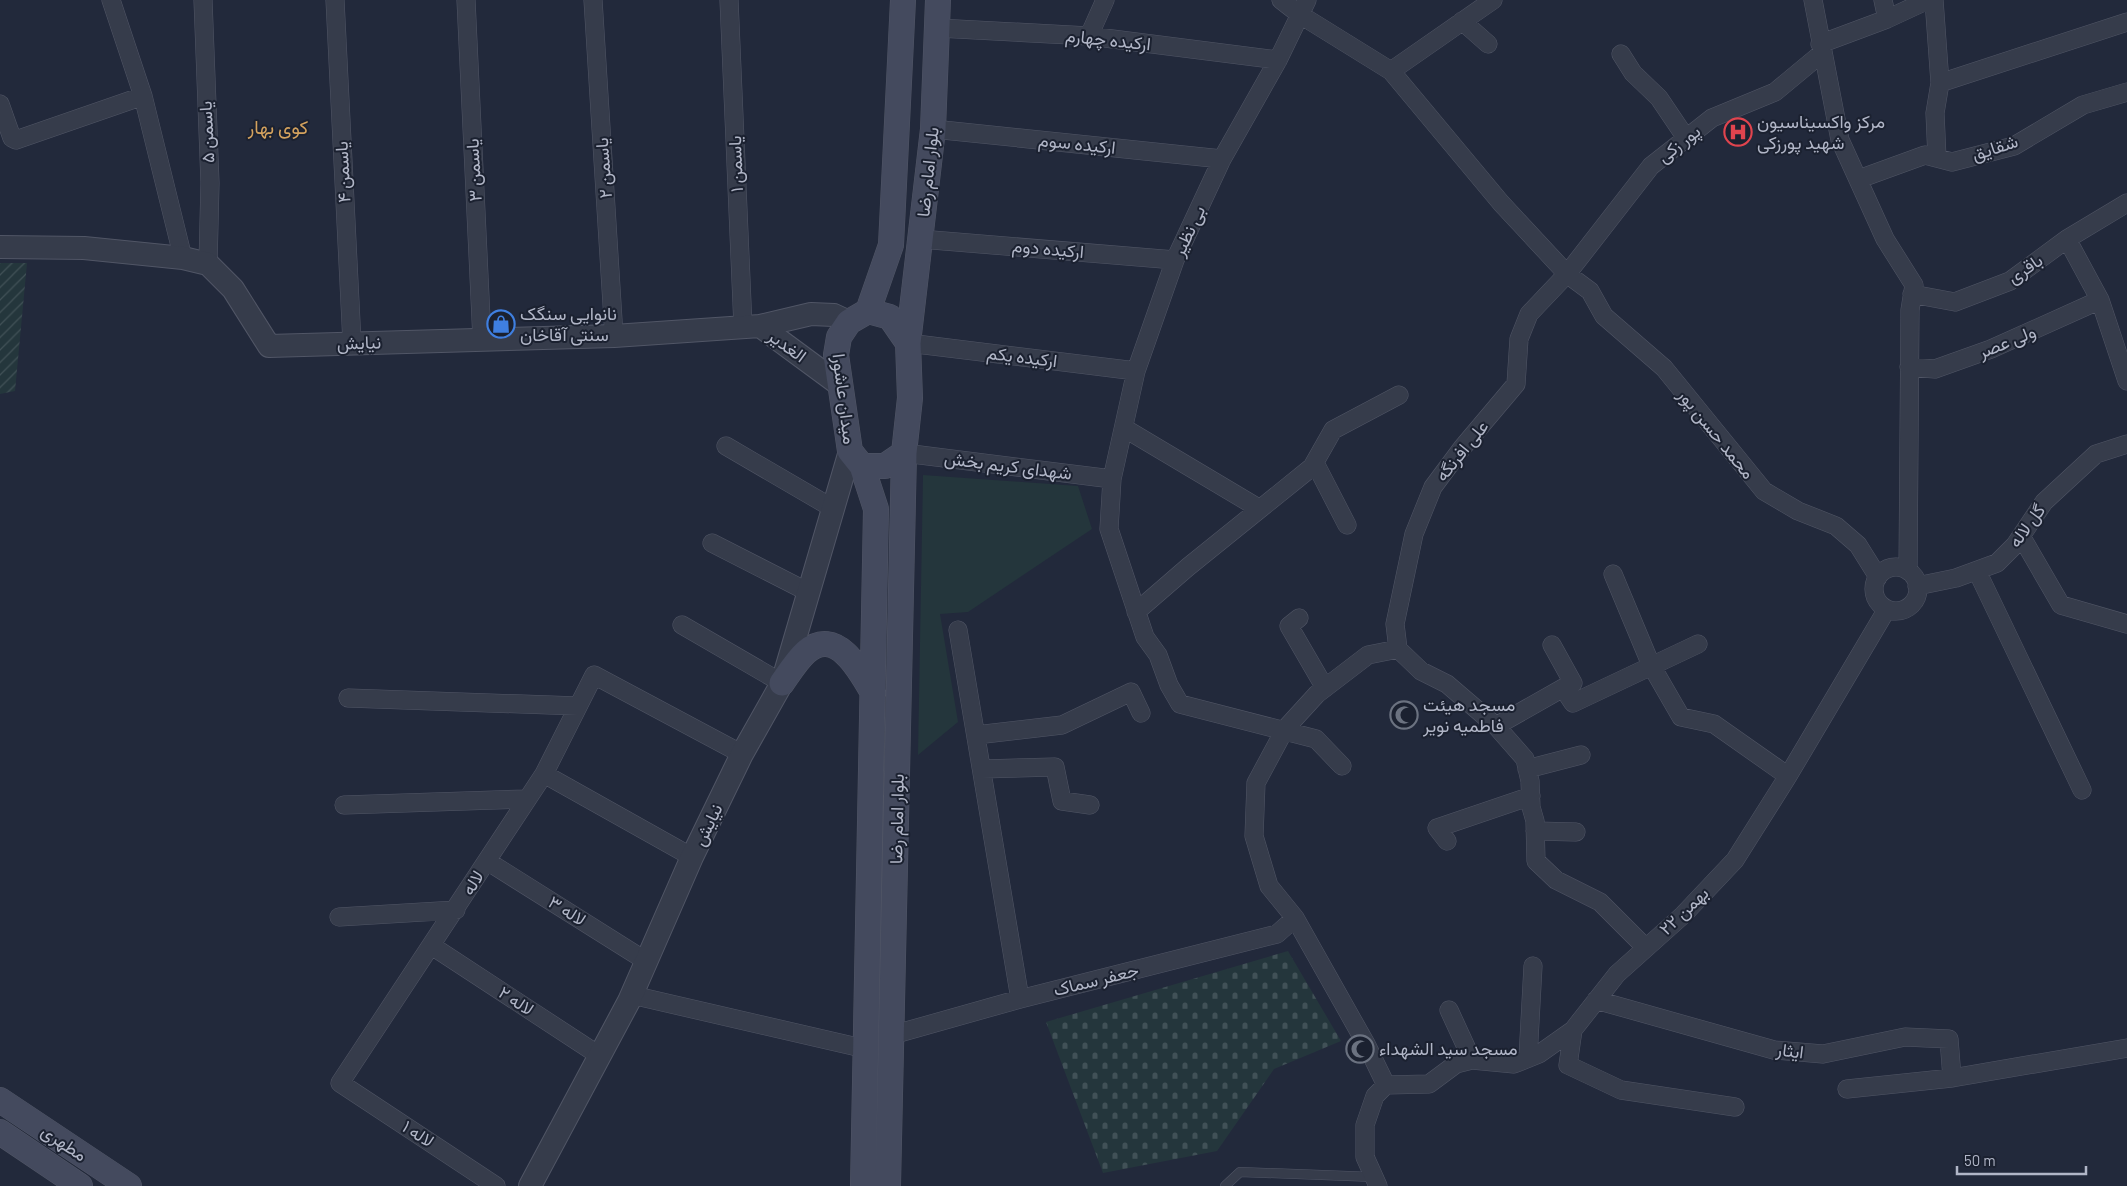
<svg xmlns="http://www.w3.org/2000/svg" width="2127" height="1186" viewBox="0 0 2127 1186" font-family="Barlow,Vazirmatn,sans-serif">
<defs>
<pattern id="cemetery-stones" width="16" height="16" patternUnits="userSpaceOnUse" patternTransform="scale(1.25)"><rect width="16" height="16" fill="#24363c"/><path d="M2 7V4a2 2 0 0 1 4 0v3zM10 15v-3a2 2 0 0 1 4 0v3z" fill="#415157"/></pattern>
<pattern id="garden-furrows" width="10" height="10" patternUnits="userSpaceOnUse" patternTransform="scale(1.25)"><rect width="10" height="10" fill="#24363c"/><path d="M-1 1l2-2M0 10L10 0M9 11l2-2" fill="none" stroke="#415157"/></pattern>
</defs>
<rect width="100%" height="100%" fill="#22293b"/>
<path fill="url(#cemetery-stones)" d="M 1288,951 L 1341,1041 L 1274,1069 L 1217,1151 L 1103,1173 L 1046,1022 Z"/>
<path fill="#24363c" d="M 923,475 L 1078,486 L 1092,529 L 968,612 L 940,614 L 958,722 L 918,755 Z"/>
<path fill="url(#garden-furrows)" d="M 0,263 L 27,263 L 15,391 L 0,394 Z"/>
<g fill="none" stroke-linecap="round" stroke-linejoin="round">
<g stroke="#515666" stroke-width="10">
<path id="service" d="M 1225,1186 L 1240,1172 L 1374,1177"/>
</g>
<g stroke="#515666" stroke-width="19">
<path id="minor" d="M 111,0 L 143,96 L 183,258
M 203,0 L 210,183 L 208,264
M 335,0 L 352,343
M 466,0 L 482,340
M 593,0 L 614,336
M 729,0 L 743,327
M 1281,0 L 1299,14 L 1391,71 L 1501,203 L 1567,274 L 1590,291 L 1604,316 L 1664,368 L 1764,491 L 1798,511 L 1836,526 L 1858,545 L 1878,577
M 1307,0 L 1278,60 L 1222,159 L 1175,260 L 1136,371 L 1112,479 L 1109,529 L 1145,637 L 1158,655 L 1169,685 L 1180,704 L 1316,739 L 1342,766
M 1813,0 L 1840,140 L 1885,239 L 1914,285 L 1910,310 L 1908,571
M 1934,0 L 1940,83 L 2127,22
M 1887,19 L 1928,0
M 1462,21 L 1488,44
M 938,28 L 1089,36 L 1278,60
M 1089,36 L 1105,0
M 1820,44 L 1887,19 L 1883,0
M 1621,54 L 1633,73 L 1659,98 L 1686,138
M 1391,71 L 1493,0
M 0,104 L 12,138 L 16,140 L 143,96
M 933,129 L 1222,159
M 1937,158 L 1935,113 L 1940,83
M 1859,179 L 1925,155 L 1952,162 L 2014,146 L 2083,105 L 2127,92
M 920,239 L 1175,260
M 2067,239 L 2100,300 L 2127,381
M 1912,294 L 1955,302 L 2010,281 L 2067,239 L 2127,203
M 908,343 L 1136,371
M 1909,367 L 1935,369 L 1991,349 L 2100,300
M 1124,428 L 1260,509
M 726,446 L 834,509
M 904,453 L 1112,479
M 1315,463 L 1347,525
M 2021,536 L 2061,605 L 2127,624
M 712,543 L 810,593
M1874 589a22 22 0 1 1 44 0a22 22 0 1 1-44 0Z
M 1977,571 L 2082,790
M 1613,574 L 1651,665 L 1681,717 L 1714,724 L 1788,776
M 1917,586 L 1956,578 L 1997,563 L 2015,545 L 2044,502 L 2096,454 L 2127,444
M 1136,612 L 1188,567 L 1312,467 L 1333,430 L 1399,395
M 1299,618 L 1289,626 L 1325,688
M 682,625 L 782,683
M 958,630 L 1020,999
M 1552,645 L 1573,683 L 1563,688
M 1398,649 L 1395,624 L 1414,534 L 1433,487 L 1462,448 L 1516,384 L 1519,339 L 1529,314 L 1567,274 L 1651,166 L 1712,118 L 1775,92 L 1822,53
M 1398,649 L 1421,671 L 1447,684 L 1496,726 L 1525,759 L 1530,781 L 1531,807 L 1535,821 L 1536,861 L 1556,880 L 1600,902 L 1645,947
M 348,698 L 578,706
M 1496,726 L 1563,688 L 1573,703 L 1698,644
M 976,735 L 1062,725 L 1131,692 L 1141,713
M 982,769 L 1055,767 L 1062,801 L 1090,805
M 1527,769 L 1581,755
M 544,774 L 692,857
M 344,805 L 527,799
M 1535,831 L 1576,832
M 1447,841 L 1437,828 L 1531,796
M 487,861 L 646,961
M 339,917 L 456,910
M 432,946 L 600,1056
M 632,995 L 866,1049
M 1596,1000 L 1774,1050 L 1823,1054 L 1905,1037 L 1949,1039 L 1952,1078
M 1449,1010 L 1472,1060
M 1573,1030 L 1568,1065 L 1621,1090 L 1735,1107
M 892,1035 L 1020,999 L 1277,934 L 1295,918
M 1528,1058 L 1533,966
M 1386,1085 L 1429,1084 L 1456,1064 L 1472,1060 L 1514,1064 L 1539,1054 L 1573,1030 L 1617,974 L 1683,915 L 1735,860 L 1788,776 L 1887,609
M 1847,1089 L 1952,1078 L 2127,1048
M 496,1186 L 340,1083 L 544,774 L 594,675 L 742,754
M 1378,1186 L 1365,1157 L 1365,1125 L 1375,1096 L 1386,1085 L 1366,1044 L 1295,918 L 1269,886 L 1254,836 L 1256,783 L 1285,729 L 1317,694 L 1368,655 L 1398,649"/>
</g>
<g stroke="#515666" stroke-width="24">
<path id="tertiary" d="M 0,247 L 84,248 L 183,258 L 208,264 L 233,289 L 269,346 L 614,336 L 760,326 L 811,314 L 834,315 L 849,322
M 760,326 L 840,385
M 530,1186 L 629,1001 L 692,857 L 742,754 L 782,683 L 850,451"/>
</g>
<g stroke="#515666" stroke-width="26">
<path id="secondary" d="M 868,311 L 891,245 L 903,0
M 908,343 L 933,129 L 938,0
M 862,466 L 876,509 L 863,1186
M 782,683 C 789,673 797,660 806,652 C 836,626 860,670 873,693
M 0,1100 L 129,1186
M 0,1132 L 80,1186
M 888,1186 L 904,453 L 910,398 L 908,343 L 890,317 L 868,311 L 849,322 L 839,337 L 836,355 L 850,451 L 862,466 L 885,466 L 904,453"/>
</g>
<use href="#service" stroke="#363c4b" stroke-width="9"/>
<use href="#minor" stroke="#363c4b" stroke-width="18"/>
<use href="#tertiary" stroke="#363c4b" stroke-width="22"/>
<use href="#secondary" stroke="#444a5e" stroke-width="25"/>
</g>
<defs>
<g id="hospital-ring" transform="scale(1.4375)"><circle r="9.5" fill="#1b2130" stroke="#e0444e" stroke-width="1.5"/><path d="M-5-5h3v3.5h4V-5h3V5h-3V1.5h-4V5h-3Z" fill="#e0444e"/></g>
<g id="shop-ring" transform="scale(1.4375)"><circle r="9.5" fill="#1b2130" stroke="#3f7fe0" stroke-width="1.5"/><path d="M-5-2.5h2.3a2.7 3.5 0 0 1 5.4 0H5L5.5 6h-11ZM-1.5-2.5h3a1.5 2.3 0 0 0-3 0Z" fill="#3f7fe0"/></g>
<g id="mosque-ring" transform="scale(1.4375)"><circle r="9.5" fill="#1b2130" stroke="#6b7280" stroke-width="1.5"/><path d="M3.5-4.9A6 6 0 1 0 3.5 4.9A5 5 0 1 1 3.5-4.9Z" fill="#6b7280"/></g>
</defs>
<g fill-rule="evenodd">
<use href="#hospital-ring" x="1738" y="132"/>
<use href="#shop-ring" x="501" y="324"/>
<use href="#mosque-ring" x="1404" y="715"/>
<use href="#mosque-ring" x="1360" y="1049"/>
</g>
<g text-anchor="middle" stroke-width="4" stroke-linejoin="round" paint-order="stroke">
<g font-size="18" fill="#b1b6c7" stroke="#1b2130">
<text transform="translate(1108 40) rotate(6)" y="6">ارکیده چهارم</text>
<text transform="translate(207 132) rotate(-93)" y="6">یاسمن ۵</text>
<text transform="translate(1077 144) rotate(6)" y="6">ارکیده سوم</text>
<text transform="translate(1679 144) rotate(-38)" y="6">پور زکی</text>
<text transform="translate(1995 148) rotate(-18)" y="6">شقایق</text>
<text transform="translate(736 164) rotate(-92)" y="6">یاسمن ۱</text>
<text transform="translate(604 168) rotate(-94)" y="6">یاسمن ۲</text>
<text transform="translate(474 170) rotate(-93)" y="6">یاسمن ۳</text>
<text transform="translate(343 172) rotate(-93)" y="6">یاسمن ۴</text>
<text transform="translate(928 172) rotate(-84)" y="6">بلوار امام رضا</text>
<text transform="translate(1189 231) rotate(-65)" y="6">بی نظیر</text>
<text transform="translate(1048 249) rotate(5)" y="6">ارکیده دوم</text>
<text transform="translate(2025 269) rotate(-34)" y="6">باقری</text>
<text transform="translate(2007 342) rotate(-22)" y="6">ولی عصر</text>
<text transform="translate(359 343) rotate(-2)" y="6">نیایش</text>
<text transform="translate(787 346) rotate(36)" y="6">الغدیر</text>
<text transform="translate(1022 357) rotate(7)" y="6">ارکیده یکم</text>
<text transform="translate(844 399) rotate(83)" y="6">میدان عاشورا</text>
<text transform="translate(1716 434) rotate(51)" y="6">محمد حسن پور</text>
<text transform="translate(1462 451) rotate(-51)" y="6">علی افرنگه</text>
<text transform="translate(1008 466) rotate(7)" y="6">شهدای کریم بخش</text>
<text transform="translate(2027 526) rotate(-54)" y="6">گل لاله</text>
<text transform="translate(897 819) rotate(-89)" y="6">بلوار امام رضا</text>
<text transform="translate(708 825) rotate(-64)" y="6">نیایش</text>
<text transform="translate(473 883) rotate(-58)" y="6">لاله</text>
<text transform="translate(567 911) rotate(32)" y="6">لاله ۳</text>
<text transform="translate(1684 911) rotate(-44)" y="6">۲۲ بهمن</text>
<text transform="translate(1096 980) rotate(-14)" y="6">جعفر سماک</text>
<text transform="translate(516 1001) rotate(33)" y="6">لاله ۲</text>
<text transform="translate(1790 1051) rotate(7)" y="6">ایثار</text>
<text transform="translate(418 1134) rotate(33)" y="6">لاله ۱</text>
<text transform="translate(64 1143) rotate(34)" y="6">مطهری</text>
</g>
<g font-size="18" fill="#b1b6c7" stroke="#1b2130" text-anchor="start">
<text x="1757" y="128">مرکز واکسیناسیون<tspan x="1757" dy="21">شهید پورزکی</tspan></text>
<text x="520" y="320">نانوایی سنگک<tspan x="520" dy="21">سنتی آقاخان</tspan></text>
<text x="1423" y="711">مسجد هیئت<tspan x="1423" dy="21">فاطمیه نویر</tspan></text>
<text x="1379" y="1055">مسجد سید الشهداء</text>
</g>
<g font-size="19" fill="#d4a25e" stroke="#1b2130">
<text x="278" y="134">کوی بهار</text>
</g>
</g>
<path d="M1957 1166v8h129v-8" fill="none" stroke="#b1b6c7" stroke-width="2.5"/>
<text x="1964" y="1166" font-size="15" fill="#b1b6c7" stroke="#1b2130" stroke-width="4" paint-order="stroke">50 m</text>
</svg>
